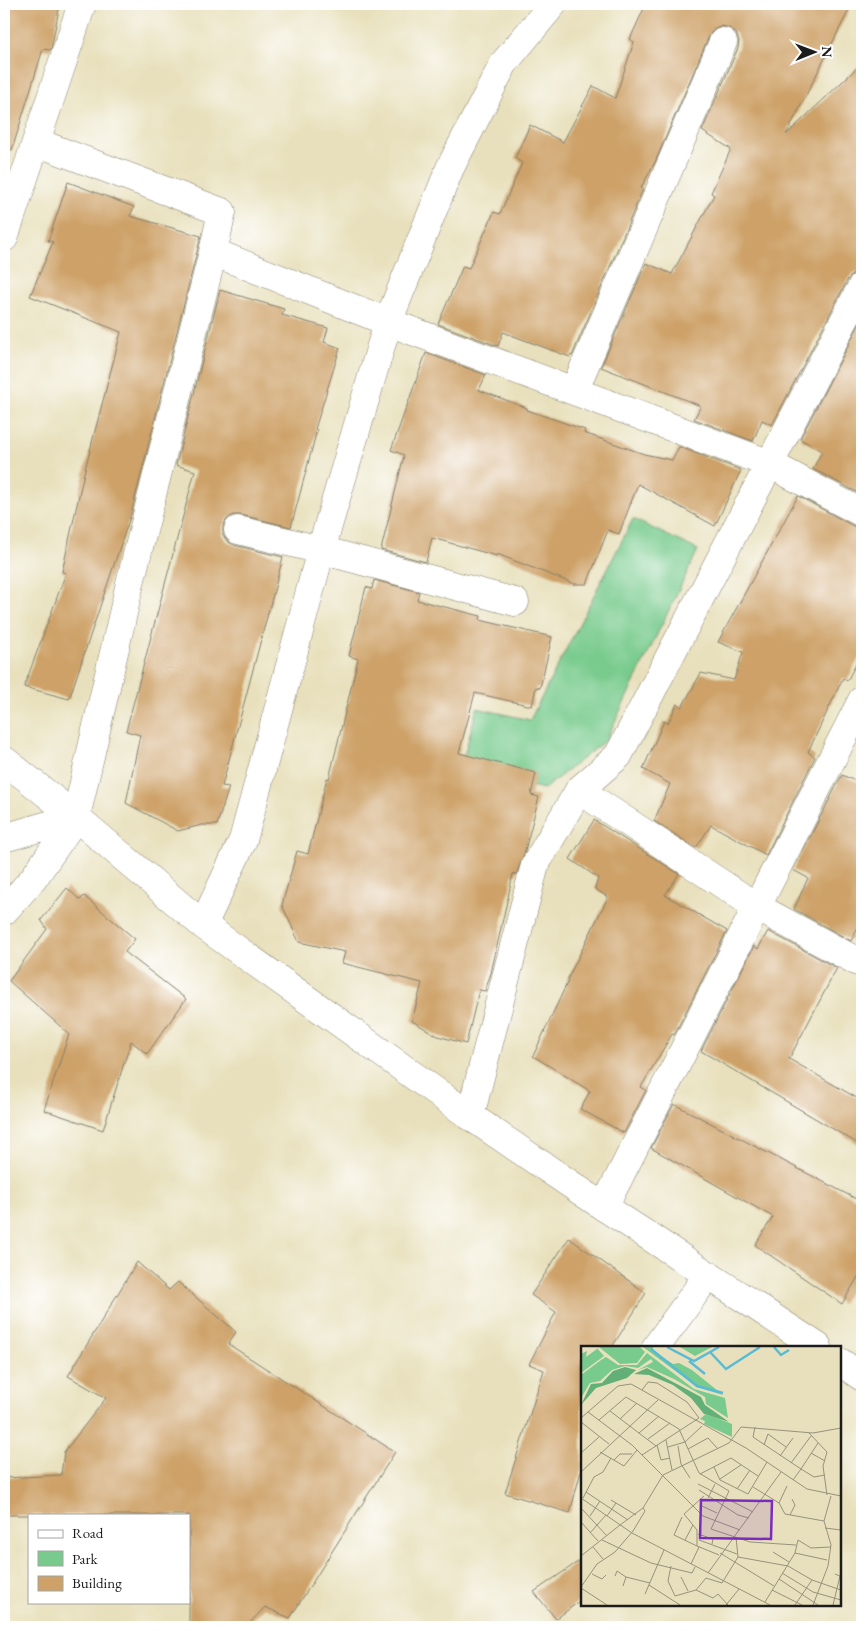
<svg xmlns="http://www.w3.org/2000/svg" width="866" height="1631" viewBox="0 0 866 1631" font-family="'EB Garamond',serif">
<rect width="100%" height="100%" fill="#fff"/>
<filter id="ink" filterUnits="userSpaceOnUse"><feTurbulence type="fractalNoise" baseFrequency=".02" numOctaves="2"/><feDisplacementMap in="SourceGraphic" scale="10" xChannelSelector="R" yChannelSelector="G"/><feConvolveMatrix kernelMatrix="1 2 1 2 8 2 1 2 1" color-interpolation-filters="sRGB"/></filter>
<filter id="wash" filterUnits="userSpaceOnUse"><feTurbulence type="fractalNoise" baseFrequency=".0096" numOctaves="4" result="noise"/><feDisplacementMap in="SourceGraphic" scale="20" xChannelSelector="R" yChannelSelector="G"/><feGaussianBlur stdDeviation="1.12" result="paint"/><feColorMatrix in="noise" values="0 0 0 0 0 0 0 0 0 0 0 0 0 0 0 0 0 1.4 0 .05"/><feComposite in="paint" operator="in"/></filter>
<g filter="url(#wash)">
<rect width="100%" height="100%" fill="#e8e0bc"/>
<path fill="#78cb8d" stroke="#4a7454" d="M 633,519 L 698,550 L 606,740 L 544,789 L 460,770 L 477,708 L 530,720 Z"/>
<g id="blocks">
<path fill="#cda168" d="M 4,4 L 60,4 L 51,49 L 50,50 L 43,49 L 12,150 L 4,149 Z
M 646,4 L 852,4 L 786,135 L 862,63 L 862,271 L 854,273 L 848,279 L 772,425 L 762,420 L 753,441 L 694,419 L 701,406 L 601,367 L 646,263 L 672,274 L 714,195 L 711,193 L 731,149 L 702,131 L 738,48 L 739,41 L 736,33 L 729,28 L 722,26 L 714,29 L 709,36 L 656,160 L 641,188 L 643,189 L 572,356 L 571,355 L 570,357 L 503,332 L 498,346 L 438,324 L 463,266 L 469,268 L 494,212 L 500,214 L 522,163 L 515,158 L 530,125 L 563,142 L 593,86 L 615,98 L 634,42 L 630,39 Z
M 68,182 L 134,207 L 130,216 L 201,236 L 131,514 L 69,699 L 24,687 L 66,573 L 62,572 L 84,473 L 121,332 L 30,296 L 53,242 L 48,241 Z
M 220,290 L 284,309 L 282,315 L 328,328 L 324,342 L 340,348 L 315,429 L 317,430 L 291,527 L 241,515 L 233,515 L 227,519 L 223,526 L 223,535 L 227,541 L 234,545 L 283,557 L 222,786 L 229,787 L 217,825 L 202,825 L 178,831 L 126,803 L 140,735 L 126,731 L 195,471 L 176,465 Z
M 862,319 L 862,495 L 813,469 L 822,451 L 800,439 Z
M 426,353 L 486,375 L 479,390 L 527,408 L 527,410 L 585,430 L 584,433 L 644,454 L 672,460 L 679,447 L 741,470 L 715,526 L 638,484 L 619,534 L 608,530 L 587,584 L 574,584 L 497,554 L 497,556 L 432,538 L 426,562 L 381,550 L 404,455 L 391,450 Z
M 798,496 L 855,527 L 862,529 L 862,652 L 847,681 L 843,678 L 808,752 L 815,757 L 766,855 L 711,825 L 696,848 L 654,821 L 670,784 L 643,769 L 664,721 L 668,723 L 677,704 L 682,707 L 701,673 L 734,680 L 743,652 L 718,642 Z
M 374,580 L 419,592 L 417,600 L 481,616 L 480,620 L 552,637 L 540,688 L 536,687 L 532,706 L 475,693 L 459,753 L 536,773 L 531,795 L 539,797 L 524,854 L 516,875 L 513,874 L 491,973 L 485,991 L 479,990 L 466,1044 L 438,1036 L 412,1021 L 422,983 L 342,963 L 345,952 L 299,942 L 282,905 L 297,851 L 308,854 L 327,778 L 329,779 L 358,659 L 349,656 L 366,587 L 372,589 Z
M 842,775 L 862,784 L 862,920 L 851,941 L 794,909 L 808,878 L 793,870 Z
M 594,820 L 679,874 L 665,895 L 727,931 L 674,1035 L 672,1034 L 641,1087 L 646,1090 L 624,1133 L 580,1109 L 590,1091 L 533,1056 L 568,981 L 567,980 L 608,897 L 595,889 L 598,878 L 570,859 Z
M 67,888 L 80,900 L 84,896 L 135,939 L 125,952 L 186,999 L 147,1054 L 131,1041 L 103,1130 L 44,1110 L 69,1034 L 9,981 L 47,929 L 41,920 Z
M 768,931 L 837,968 L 789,1059 L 862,1101 L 862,1146 L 701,1051 L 754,946 L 758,949 Z
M 674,1104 L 862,1202 L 862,1270 L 842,1304 L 755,1245 L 773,1217 L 651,1148 Z
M 569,1238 L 646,1293 L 612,1347 L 582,1347 L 582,1467 L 570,1513 L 505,1493 L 544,1370 L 529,1364 L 556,1312 L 531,1295 Z
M 137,1262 L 169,1290 L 178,1282 L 236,1332 L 228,1344 L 395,1452 L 290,1618 L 265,1607 L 246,1627 L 189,1627 L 189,1515 L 4,1515 L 4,1478 L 61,1475 L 64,1452 L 106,1398 L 68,1376 Z
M 582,1559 L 582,1599 L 556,1619 L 534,1592 Z"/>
</g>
</g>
<g filter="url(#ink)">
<use href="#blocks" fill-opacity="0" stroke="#827e6c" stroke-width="1"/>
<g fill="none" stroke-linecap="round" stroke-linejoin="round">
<g stroke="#827e6c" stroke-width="29">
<path id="minor" d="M 36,142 L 222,212 L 213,252
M 4,238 L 82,4
M 574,391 L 723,42
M 238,530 L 321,550 L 515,602
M 579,790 L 757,907 L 858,962
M 4,838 L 76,817
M 4,911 L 33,879 L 76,817 L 130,583 L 213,252 L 388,322 L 770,464 L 862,513
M 470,1116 L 535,865 L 579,790 L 618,756 L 862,286
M 604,1207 L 862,700
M 656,1347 L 708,1275"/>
</g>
<g stroke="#827e6c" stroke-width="29">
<path id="tertiary" d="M 4,760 L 76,817 L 203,925 L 470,1116 L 604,1207 L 818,1347
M 203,925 L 243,840 L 321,550 L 388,322 L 450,168 L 504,63 L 553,4
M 840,1362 L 862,1377"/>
</g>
<use href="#minor" stroke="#fff" stroke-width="28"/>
<use href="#tertiary" stroke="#fff" stroke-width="28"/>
</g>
</g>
<g transform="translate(581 1346)">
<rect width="260" height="260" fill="#e8e0bc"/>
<path d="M 15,1 L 23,10 L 0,27 L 0,8 L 6,5 L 5,11 L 16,3 ZM 18,1 L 59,1 L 64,6 L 56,17 L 39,18 ZM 62,1 L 72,1 L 72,5 L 92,18 L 98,17 L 111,24 L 142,49 L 116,41 ZM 99,1 L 131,1 L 114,10 ZM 66,7 L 113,43 L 144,52 L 147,72 L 125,58 L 124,51 L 93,33 L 66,21 L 57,24 L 72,16 L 70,13 L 57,22 L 44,20 L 31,24 L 19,35 L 9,37 L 0,52 L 0,29 L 20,14 L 25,11 L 37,19 L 56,19 Z" fill="#78cb8d"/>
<path d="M 44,21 L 55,24 L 46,32 L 15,42 L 0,59 L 10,38 L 21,37 L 32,25 ZM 66,22 L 120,51 L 124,59 L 148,76 L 123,68 L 110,52 L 92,39 L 68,29 L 53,28 Z" fill="#62af78"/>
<path d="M 125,68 L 151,78 L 151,91 L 123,78 L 124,75 L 119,73 Z" fill="#78cb8d"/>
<path fill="none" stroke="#57bbd5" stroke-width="2.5" d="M 86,1 L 113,15 L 138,1M 193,1 L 200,9 L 208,4M 70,3 L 116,40 L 142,47M 129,6 L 145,23 L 179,1M 108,15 L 124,28"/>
<path fill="none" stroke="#96927c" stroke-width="1" d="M 61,44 L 67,36 L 76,37 L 106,56 L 118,72 L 61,109M 29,65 L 75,100M 7,66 L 51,99 L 122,170 L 159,184M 0,72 L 37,40 L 50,38 L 165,102 L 226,143 L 260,150M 39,73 L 56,57M 18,74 L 45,51 L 98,83 L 118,127 L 148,145 L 130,183 L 169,196 L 215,199M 0,76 L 28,98M 174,81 L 172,91 L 220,123 L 237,97M 58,87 L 78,70M 228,87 L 246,106 L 242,120 L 246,149M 67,93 L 89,77M 85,94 L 91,124M 76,99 L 80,114 L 89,112M 183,99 L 187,88 L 205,101M 97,100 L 100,118 L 109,132M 87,101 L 104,96 L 121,80M 107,103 L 127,92 L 137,103M 19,106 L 43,120 L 56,104M 0,107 L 18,91M 230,107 L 244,115M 199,110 L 212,92M 33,114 L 39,108 L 51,108M 210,117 L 230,90M 133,121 L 139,134 L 167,148 L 186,116M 0,126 L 77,54M 119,128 L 150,112 L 177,130M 139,133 L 160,119M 212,134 L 220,123 L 233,131 L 244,129M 117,138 L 172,166M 172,141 L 198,157 L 204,168 L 243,175M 156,143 L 169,124M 118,144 L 157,169 L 168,172M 5,146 L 47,174M 123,150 L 103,168 L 116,184 L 116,200 L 138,209M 0,152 L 51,187 L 189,259M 2,152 L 13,131 L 22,126 L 30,112M 127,152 L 134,138M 30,154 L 55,169M 198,157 L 206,140M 121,160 L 136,167M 0,162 L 26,190M 209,169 L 214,159 L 211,153M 9,170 L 19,155M 26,170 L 35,157M 101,171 L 93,189 L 116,200M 0,176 L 17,195M 39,179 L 62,162 L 82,129 L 148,97 L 160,81 L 232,87 L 260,82M 244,182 L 260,184M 9,187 L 25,169M 117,188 L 132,193 L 131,198M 21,194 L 70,217 L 111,227 L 114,221M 104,194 L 112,179M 118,194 L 156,208M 12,201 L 22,213M 192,206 L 208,216M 139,207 L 193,240M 214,207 L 217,194 L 230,202 L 250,201M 0,210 L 39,179M 157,211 L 207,220 L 231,234 L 260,244M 110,218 L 118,201M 90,220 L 87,235 L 94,250 L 115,244 L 125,232 L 141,237 L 157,211 L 155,191M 127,227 L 200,126M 201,227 L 232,246 L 260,254M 11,228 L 21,233 L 25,229M 34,230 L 36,225 L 45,231M 100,231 L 107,245M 198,233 L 237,259M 68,239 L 99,259M 42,240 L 45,231 L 69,237M 0,241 L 16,218 L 34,206 L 52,185 L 64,165 L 62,162M 0,242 L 26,259M 115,244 L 132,252 L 137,248 L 147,259M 191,244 L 221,259M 64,248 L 83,204M 184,256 L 214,207 L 246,214M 145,259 L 158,243M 214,259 L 231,234M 232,259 L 247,220 L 250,199 L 243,175 L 250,150M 252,259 L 259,230 L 254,228"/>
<path fill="#7b2cbf" fill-opacity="0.15" stroke="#7b2cbf" stroke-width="2.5" d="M 120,154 L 191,155 L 190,193 L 119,192 Z"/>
<rect width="260" height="260" fill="none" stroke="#1c1c1c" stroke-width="2.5"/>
</g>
<rect width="866" height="1631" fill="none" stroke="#fff" stroke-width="20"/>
<rect x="28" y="1514" width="162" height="90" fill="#ffffff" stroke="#a4a4a4"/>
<rect x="38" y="1530" width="25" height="8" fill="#ffffff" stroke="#a4a4a4"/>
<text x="72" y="1538" font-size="15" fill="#1c1c1c">Road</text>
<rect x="38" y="1551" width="25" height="15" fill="#78cb8d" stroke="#a4a4a4"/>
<text x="72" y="1564" font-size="15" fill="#1c1c1c">Park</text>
<rect x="38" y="1576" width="25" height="15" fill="#cda168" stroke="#a4a4a4"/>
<text x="72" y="1588" font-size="15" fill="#1c1c1c">Building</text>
<g transform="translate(814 52) rotate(89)" stroke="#ffffff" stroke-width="4" paint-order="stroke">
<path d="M0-4L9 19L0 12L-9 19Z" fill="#1c1c1c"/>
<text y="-8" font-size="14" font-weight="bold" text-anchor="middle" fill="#1c1c1c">N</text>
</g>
</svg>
